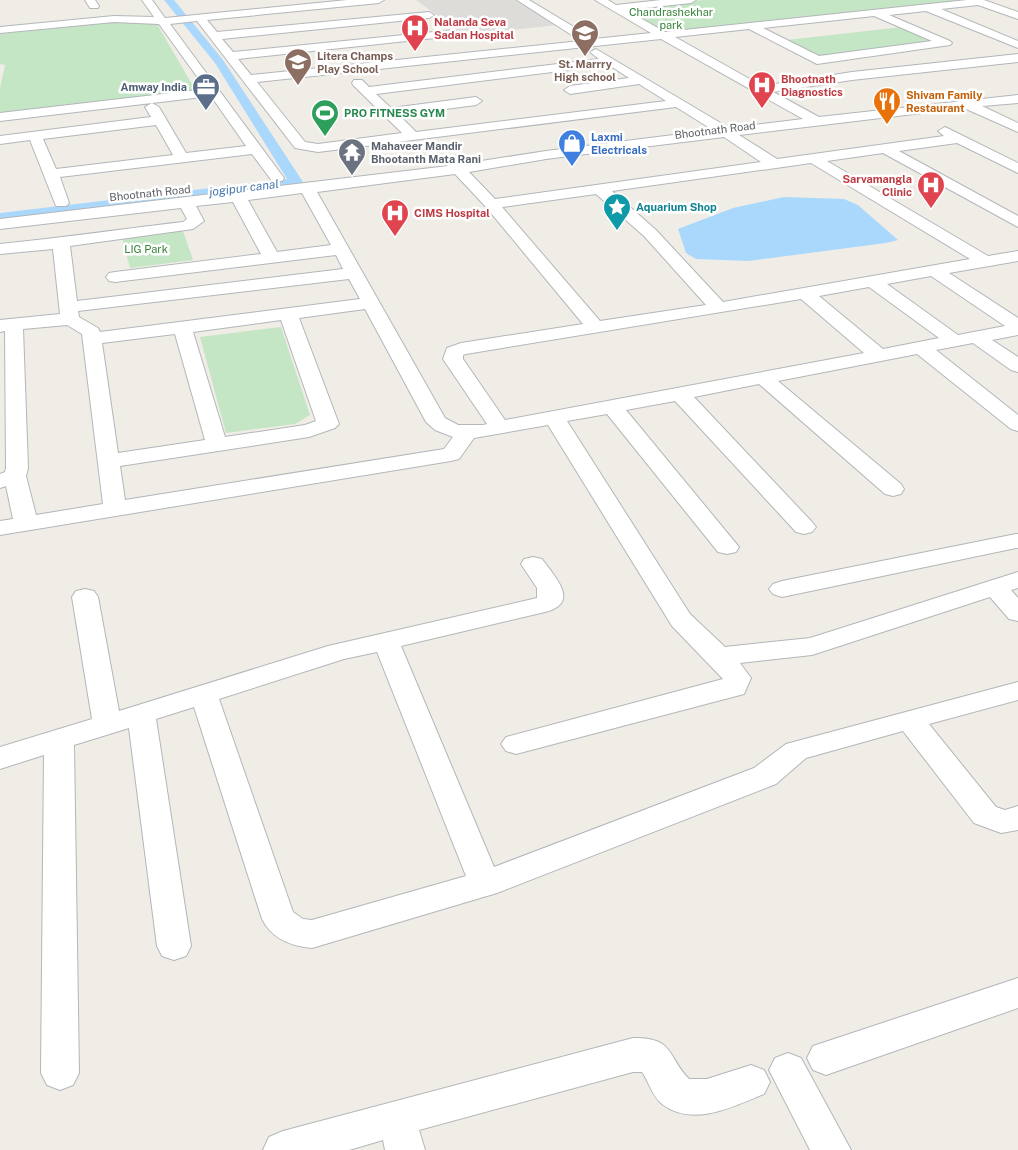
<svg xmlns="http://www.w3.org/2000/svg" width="1018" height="1150" viewBox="0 0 1018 1150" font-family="'Public Sans',sans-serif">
<rect width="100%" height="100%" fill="#efede6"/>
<path fill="#dedcd8" d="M 416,0 L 515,0 L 558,25 L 464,35 Z"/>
<path fill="#c4e6c4" d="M 704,0 L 967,0 L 666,33 L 624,8 Z
M 115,22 L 157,24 L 197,93 L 0,114 L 0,88 L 5,65 L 0,64 L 0,34 Z
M 902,27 L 938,42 L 820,57 L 787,40 Z
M 182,228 L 193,260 L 130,268 L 121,234 Z
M 281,327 L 310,415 L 295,424 L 226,433 L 200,337 Z"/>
<path fill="#aad8fc" d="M 784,197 L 844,199 L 858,205 L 898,240 L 886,243 L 748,261 L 696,259 L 686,253 L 678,229 L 733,208 Z"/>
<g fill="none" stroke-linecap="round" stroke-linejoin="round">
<path fill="#aad8fc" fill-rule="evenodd" d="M 164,0 L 174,0 L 223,60 L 303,182 L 301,185 L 0,221 L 0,213 L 287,179 L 215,63 Z"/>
<g stroke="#b3b6ba" stroke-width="2">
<path id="minor" d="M 85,0 L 95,0 L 99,6 L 98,8 L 90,8 Z
M 142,0 L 152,0 L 165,18 L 347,0 L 384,0 L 379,3 L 207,20 L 217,32 L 429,12 L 434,15 L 429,18 L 222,39 L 233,52 L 454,30 L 460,33 L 454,36 L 238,59 L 251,75 L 581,41 L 517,0 L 529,0 L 594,39 L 651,33 L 595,0 L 608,0 L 616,5 L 661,0 L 696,0 L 691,3 L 626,10 L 665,32 L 967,0 L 984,0 L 1018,12 L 1018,19 L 978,5 L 941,9 L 1018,41 L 1018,48 L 926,11 L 889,15 L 950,41 L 952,43 L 950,45 L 817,64 L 749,29 L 675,37 L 762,86 L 852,72 L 1018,54 L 1018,62 L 852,80 L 773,92 L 819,117 L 1018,95 L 1018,103 L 982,106 L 1018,123 L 1018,132 L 964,108 L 739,135 L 777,159 L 944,136 L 938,131 L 945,127 L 1018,163 L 1018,173 L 957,143 L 899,151 L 1018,216 L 1018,227 L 883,153 L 827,161 L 988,256 L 1018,251 L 1018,261 L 949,273 L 1018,318 L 1018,335 L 992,340 L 1018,357 L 1018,372 L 1011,370 L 973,343 L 936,350 L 1018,415 L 1018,431 L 1011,429 L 917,354 L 778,381 L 901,484 L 904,489 L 901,494 L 893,496 L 885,494 L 759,384 L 694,397 L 812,522 L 816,527 L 812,532 L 804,534 L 796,532 L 675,401 L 626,410 L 739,547 L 736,552 L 727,554 L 718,552 L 607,414 L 567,421 L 690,614 L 725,647 L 810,638 L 1018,572 L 1018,588 L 1011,590 L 1018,598 L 1018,621 L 1009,619 L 990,597 L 812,655 L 740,663 L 751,678 L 744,694 L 516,754 L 506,751 L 501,744 L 506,737 L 723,679 L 672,626 L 548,425 L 474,438 L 459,459 L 451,461 L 0,535 L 0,521 L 13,519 L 6,486 L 0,488 L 0,474 L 5,472 L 6,468 L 5,331 L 0,332 L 0,320 L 60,314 L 53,249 L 0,254 L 0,244 C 61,238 122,229 183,222 L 187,219 L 181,208 L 0,229 L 0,219 L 448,166 L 447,164 L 449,161 L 454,160 L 462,164 L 546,151 L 713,130 L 676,107 L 318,152 L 295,148 L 197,21 L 170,24 L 284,178 L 282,181 L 272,181 L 252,154 L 60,177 L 69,203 L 66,206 L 56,206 L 30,140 L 0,144 L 0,136 L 151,117 L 145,107 L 152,103 L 0,121 L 0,113 L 206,89 L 159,24 L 114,22 L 0,33 L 0,27 L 114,16 L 154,17 ZM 874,16 L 932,41 L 819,56 L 763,28 ZM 661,39 L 803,119 L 729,128 L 596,49 L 590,52 L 599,59 L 369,87 L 362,80 L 354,80 L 352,83 L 354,86 L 402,133 L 318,144 L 305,142 L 257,82 ZM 609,65 L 629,78 L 570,86 L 564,90 L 570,94 L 639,84 L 666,101 L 416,132 L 399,115 L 476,105 L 482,101 L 476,97 L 391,108 L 376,94 ZM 211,96 L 246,146 L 186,153 L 159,107 L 152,103 ZM 156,125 L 173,155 L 56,169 L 43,139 ZM 724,137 L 761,162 L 495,199 L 469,172 L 546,159 ZM 811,163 L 970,259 L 723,302 L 656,230 L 612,191 ZM 455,174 L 486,207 L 583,324 L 461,343 L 447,348 L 443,359 L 487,424 L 483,425 L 458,425 L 445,418 L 317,192 ZM 302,193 L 331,245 L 277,252 L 248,200 ZM 596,194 L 644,236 L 706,305 L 600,321 L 502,207 ZM 233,202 L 261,254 L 115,272 L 109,273 L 106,277 L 109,281 L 115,282 L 336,255 L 343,269 L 77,301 L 70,246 L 193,229 L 204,221 L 196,206 ZM 931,276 L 1005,326 L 958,335 L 887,284 ZM 349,279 L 360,299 L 100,332 L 98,328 L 79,317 L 78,311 ZM 869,287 L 939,338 L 883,349 L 819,296 ZM 801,299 L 864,353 L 505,420 L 463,359 L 463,355 L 466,354 ZM 365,309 L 426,422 L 435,430 L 453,437 L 444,449 L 125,500 L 120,466 L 309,437 L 335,428 L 339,424 L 299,318 ZM 281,320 L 316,421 L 305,425 L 225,437 L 193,332 ZM 67,325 L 82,334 L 103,504 L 36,515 L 26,476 L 28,468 L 23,329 ZM 175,334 L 205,440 L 118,453 L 102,343 Z
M 1016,534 L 1018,534 L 1018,548 L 1016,548 L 782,597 L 773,594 L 769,589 L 773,584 L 782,581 Z
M 533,557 L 542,559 C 555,577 581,603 545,612 L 401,646 L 494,867 L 754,768 L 786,744 L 1018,682 L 1018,700 L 929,724 L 996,807 L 1005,810 L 1018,806 L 1018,830 L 1001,833 L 974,823 L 903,731 L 806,758 L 776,784 L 497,893 L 312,948 C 291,946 272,939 262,919 L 194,707 L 156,719 L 191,946 L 186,956 L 174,960 L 162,956 L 157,946 L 129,728 L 74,745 L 79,1073 L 73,1085 L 60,1090 L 47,1085 L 41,1073 L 44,755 L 0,769 L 0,747 L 92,719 L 72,597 L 76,591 L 85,589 L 94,591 L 98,597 L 119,711 L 328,646 L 537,598 L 537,588 L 521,564 L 524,559 ZM 377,652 L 466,876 L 312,920 L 303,919 L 293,912 L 219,699 L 344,659 Z
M 1018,978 L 1018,1008 L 826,1075 L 813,1070 L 807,1058 L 813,1046 Z
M 633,1038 C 675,1037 667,1057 689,1079 L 707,1079 L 751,1065 L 764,1070 L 770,1082 L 764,1094 C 734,1106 693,1128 662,1104 C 652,1096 649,1082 642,1072 L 633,1072 L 419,1130 L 425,1150 L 385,1150 L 383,1140 L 349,1150 L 263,1150 L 269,1137 L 283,1131 Z
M 788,1053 L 801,1058 L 851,1150 L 810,1150 L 769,1070 L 775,1058 Z"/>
</g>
<use href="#minor" fill="#fff" fill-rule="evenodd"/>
</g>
<defs>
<g id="hospital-pin" transform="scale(1.4375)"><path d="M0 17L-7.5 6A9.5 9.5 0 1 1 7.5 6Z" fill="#e0444e" stroke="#fff"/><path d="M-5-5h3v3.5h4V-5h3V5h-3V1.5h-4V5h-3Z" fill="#fff"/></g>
<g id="school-pin" transform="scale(1.4375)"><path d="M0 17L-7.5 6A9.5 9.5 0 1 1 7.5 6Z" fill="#8d6e63" stroke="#fff"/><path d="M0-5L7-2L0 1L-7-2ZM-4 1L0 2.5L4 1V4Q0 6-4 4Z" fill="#fff"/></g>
<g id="office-pin" transform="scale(1.4375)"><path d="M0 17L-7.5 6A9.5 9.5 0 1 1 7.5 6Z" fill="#5c6f8a" stroke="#fff"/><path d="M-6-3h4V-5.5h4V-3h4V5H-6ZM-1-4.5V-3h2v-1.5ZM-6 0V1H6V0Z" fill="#fff"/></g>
<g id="restaurant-pin" transform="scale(1.4375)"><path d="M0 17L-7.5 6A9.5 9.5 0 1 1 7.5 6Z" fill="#e8710a" stroke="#fff"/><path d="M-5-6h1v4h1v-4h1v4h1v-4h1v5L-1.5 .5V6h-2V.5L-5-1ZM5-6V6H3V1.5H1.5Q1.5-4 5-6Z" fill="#fff"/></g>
<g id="stadium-pin" transform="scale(1.4375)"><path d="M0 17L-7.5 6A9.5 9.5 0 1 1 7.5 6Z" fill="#2e9e5b" stroke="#fff"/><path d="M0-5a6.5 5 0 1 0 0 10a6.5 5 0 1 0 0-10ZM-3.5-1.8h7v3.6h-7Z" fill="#fff"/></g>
<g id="shop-pin" transform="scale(1.4375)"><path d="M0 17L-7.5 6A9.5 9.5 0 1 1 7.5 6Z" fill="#3f7fe0" stroke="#fff"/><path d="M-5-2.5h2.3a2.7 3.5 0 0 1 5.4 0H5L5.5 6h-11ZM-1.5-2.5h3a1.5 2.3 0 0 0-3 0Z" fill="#fff"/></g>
<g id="temple-pin" transform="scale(1.4375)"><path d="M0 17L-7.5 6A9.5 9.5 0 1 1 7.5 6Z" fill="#6b7280" stroke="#fff"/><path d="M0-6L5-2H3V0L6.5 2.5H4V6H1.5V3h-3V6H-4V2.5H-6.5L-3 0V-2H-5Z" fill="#fff"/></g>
<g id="sight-pin" transform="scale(1.4375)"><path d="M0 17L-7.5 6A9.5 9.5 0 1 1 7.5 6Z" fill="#0f9aa8" stroke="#fff"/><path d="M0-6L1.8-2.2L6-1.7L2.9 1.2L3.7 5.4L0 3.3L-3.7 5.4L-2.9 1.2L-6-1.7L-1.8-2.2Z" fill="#fff"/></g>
</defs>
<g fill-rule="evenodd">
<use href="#hospital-pin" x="415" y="28"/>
<use href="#school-pin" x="585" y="33"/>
<use href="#school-pin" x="298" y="62"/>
<use href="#hospital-pin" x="762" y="85"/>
<use href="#office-pin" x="206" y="87"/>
<use href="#restaurant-pin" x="887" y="101"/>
<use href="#stadium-pin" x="325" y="113"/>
<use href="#shop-pin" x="572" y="143"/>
<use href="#temple-pin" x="352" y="152"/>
<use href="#hospital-pin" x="931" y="185"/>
<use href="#sight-pin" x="617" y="207"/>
<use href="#hospital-pin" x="395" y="213"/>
</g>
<g text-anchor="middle" stroke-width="5" stroke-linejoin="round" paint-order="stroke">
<g font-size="11" fill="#38833b" stroke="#fff">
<text x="671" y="16">Chandrashekhar<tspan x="671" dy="13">park</tspan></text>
<text x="146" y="253">LIG Park</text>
</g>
<g font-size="11" font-weight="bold" fill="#be3a42" stroke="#fff" text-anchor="start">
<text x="434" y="26">Nalanda Seva<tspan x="434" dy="13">Sadan Hospital</tspan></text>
<text x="781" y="83">Bhootnath<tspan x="781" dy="13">Diagnostics</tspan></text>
<text x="912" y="183" text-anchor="end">Sarvamangla<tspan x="912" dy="13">Clinic</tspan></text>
<text x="414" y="217">CIMS Hospital</text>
</g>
<g font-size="11" font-weight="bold" fill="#785e54" stroke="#fff" text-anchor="start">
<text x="317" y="60">Litera Champs<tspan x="317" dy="13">Play School</tspan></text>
<text x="585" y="68" text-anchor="middle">St. Marrry<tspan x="585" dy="13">High school</tspan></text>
</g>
<g font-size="11" font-weight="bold" fill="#4e5e75" stroke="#fff" text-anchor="end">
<text x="187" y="91">Amway India</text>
</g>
<g font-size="11" font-weight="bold" fill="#c56008" stroke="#fff" text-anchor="start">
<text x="906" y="99">Shivam Family<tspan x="906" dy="13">Restaurant</tspan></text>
</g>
<g font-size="11" font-weight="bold" fill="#27864d" stroke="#fff" text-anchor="start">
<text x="344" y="117">PRO FITNESS GYM</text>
</g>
<g font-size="11" fill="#5e6166" stroke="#fff">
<text transform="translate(715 130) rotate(-7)" y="4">Bhootnath Road</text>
<text transform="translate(150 193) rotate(-6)" y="4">Bhootnath Road</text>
</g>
<g font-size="11" font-weight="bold" fill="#366cbe" stroke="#fff" text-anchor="start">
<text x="591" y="141">Laxmi<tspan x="591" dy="13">Electricals</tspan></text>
</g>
<g font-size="11" font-weight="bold" fill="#5b616d" stroke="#fff" text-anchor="start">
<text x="371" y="150">Mahaveer Mandir<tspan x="371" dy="13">Bhootanth Mata Rani</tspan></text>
</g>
<g font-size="11" font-weight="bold" fill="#0d838f" stroke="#fff" text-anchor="start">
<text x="636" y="211">Aquarium Shop</text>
</g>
<g font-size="12" font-style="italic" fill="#4679ae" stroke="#fff">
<text transform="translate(244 188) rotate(-7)" y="4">jogipur canal</text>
</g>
</g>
</svg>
